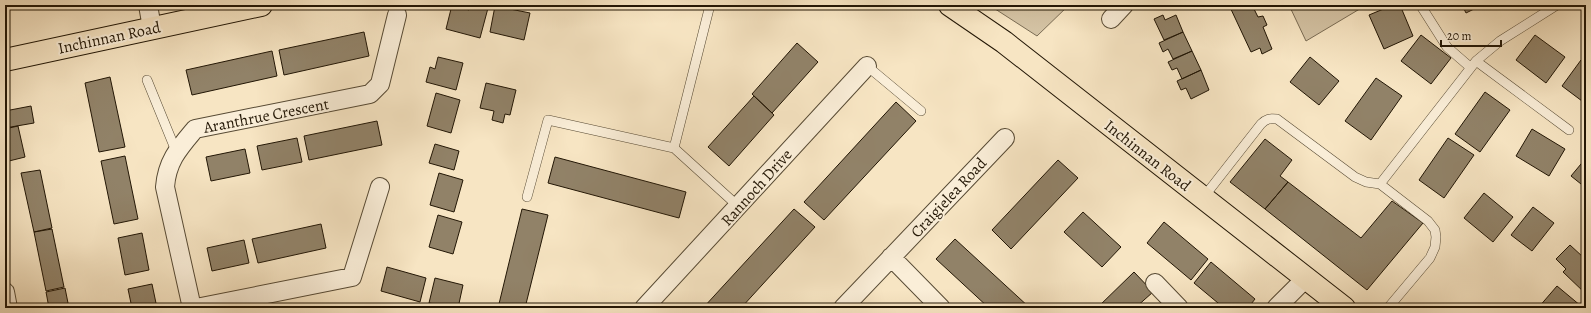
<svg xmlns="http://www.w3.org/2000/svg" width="1591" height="313" viewBox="0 0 1591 313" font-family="Alegreya,serif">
<rect width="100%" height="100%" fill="#f7e5c3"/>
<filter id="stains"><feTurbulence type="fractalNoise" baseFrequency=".005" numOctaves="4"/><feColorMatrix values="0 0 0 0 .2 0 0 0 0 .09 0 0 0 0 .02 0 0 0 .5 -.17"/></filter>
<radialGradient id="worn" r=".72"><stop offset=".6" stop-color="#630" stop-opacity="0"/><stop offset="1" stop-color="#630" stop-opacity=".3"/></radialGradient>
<path fill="#d3c2a3" stroke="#7a6c54" d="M 989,5 L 1069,5 L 1037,36 Z
M 1289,5 L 1363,5 L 1363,7 L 1306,41 Z"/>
<path fill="#918268" stroke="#221605" d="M 452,5 L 469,10 L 471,5 L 488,8 L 480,38 L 446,29 Z
M 1229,5 L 1258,5 L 1259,7 L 1254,9 L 1258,17 L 1263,16 L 1267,25 L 1263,27 L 1272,49 L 1262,54 L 1260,48 L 1251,52 Z
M 1393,5 L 1400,5 L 1413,36 L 1384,49 L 1369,15 Z
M 1462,5 L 1482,5 L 1466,13 Z
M 495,6 L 530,13 L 524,40 L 490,32 Z
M 1163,15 L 1165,20 L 1176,15 L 1183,32 L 1164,40 L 1154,19 Z
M 364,32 L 369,56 L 284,75 L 279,50 Z
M 1183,32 L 1192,51 L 1173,59 L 1168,49 L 1163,52 L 1159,43 Z
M 1421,35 L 1451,58 L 1431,84 L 1401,61 Z
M 1535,35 L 1565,57 L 1546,83 L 1516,60 Z
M 797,43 L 818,62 L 772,113 L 752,94 Z
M 272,51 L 277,76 L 192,95 L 186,70 Z
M 1192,51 L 1201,70 L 1182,79 L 1177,68 L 1172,70 L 1168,62 Z
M 438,57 L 463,63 L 456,90 L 426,82 L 430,67 L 435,69 Z
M 1310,57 L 1339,81 L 1319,105 L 1290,82 Z
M 1581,60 L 1586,64 L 1586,104 L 1562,86 Z
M 1201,70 L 1209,90 L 1191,99 L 1186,88 L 1181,90 L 1177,81 Z
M 110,77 L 125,147 L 99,152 L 85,83 Z
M 1376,78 L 1402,96 L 1371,140 L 1345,121 Z
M 486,83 L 516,90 L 510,115 L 505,114 L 503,123 L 492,120 L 494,111 L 480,108 Z
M 1485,92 L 1510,110 L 1480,152 L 1455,134 Z
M 436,93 L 460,100 L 451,133 L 427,126 Z
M 754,96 L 774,115 L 729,166 L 708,147 Z
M 896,102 L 916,121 L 824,220 L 804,202 Z
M 31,106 L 34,123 L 5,128 L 5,111 Z
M 377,121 L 382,145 L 309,160 L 304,136 Z
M 18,126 L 25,157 L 9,161 L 5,145 L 5,129 Z
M 1532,129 L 1565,149 L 1549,176 L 1516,156 Z
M 297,138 L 302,162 L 262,170 L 257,146 Z
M 1448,138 L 1474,155 L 1444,198 L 1419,180 Z
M 1265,139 L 1292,160 L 1280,176 L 1288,182 L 1265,209 L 1230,182 Z
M 435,144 L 459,151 L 454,170 L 429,163 Z
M 245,149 L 250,173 L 211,181 L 206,157 Z
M 125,156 L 138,219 L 114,224 L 101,161 Z
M 555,157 L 686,192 L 679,218 L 548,183 Z
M 1586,158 L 1586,188 L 1571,176 Z
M 1058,160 L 1078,178 L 1011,249 L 992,230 Z
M 40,170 L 52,228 L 34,232 L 21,173 Z
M 439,173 L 463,180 L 454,212 L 430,205 Z
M 1288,182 L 1361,238 L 1392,201 L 1423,223 L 1367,290 L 1265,209 Z
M 1484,193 L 1513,217 L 1493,242 L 1464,218 Z
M 1533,207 L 1554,223 L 1532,251 L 1511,235 Z
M 522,209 L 548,215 L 525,308 L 498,308 Z
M 794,209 L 815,227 L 741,308 L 703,308 Z
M 1083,212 L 1121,247 L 1102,267 L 1064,232 Z
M 438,215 L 462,222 L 453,254 L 429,247 Z
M 1164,222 L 1208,259 L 1191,280 L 1147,243 Z
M 321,224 L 326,248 L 258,263 L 252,239 Z
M 52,229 L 64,287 L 46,291 L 34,232 Z
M 142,233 L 149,270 L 125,275 L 118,238 Z
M 955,239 L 1030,308 L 989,308 L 936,259 Z
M 244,240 L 249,263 L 212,271 L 207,248 Z
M 1570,245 L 1583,257 L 1586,253 L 1586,294 L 1563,272 L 1566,269 L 1556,259 Z
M 1211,262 L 1255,299 L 1248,308 L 1224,308 L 1194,283 Z
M 387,267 L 426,278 L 420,302 L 381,291 Z
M 1134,272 L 1153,292 L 1135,308 L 1097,308 Z
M 435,278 L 463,285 L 458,308 L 429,303 Z
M 152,284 L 157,308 L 132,308 L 128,289 Z
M 1557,286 L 1581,306 L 1580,308 L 1538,308 Z
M 65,288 L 69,308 L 49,308 L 46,292 Z"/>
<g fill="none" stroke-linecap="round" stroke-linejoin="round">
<g stroke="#574a34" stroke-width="10">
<path id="lane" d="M 1421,6 L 1447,47 L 1470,67
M 1476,61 L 1500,41 L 1557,5
M 867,66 L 921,111
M 147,80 L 176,151
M 674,148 L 710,5
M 1380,184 L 1476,61 L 1569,130
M 527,197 L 548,120 L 674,148 L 739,207
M 1203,198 L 1261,124 C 1266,119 1270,118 1277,119 L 1355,177 L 1366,182 L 1380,184 L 1428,221 L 1435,230 L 1436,237 L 1435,247 L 1430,258 L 1388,308"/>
</g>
<g stroke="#574a34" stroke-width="20">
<path id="street" d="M 148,5 L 152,28
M 1111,19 L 1124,5
M 891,257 L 941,308
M 1155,283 L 1179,308
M 5,292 L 8,308
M 192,308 L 165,187 C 167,161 179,148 195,129 L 370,94 L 380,84 L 397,15
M 196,308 L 352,277 L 380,187
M 644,308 L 867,66
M 843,308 L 1005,138
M 1276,308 L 1305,279"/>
</g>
<g stroke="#221605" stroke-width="24">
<path id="primary" d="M 950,5 L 1004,42 L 1344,308
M 5,60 L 261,5"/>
</g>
<use href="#lane" stroke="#faeed8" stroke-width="9"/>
<use href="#street" stroke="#faeed8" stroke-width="18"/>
<use href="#primary" stroke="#f7e5c3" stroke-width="22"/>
</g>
<g text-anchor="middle" stroke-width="4" stroke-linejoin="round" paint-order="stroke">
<g font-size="16" fill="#221605" stroke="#faeed8">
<text transform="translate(109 37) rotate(-12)" y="6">Inchinnan Road</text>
<text transform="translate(266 115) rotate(-11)" y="6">Aranthrue Crescent</text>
<text transform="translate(1148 155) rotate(38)" y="6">Inchinnan Road</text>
<text transform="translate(756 187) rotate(-48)" y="6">Rannoch Drive</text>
<text transform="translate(948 197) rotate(-47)" y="6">Craigielea Road</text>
</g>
</g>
<rect width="1591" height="313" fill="none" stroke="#f7e5c3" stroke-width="20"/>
<rect x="6" y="6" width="1579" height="301" fill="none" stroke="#221605" stroke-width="2"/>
<rect x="10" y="10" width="1571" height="293" fill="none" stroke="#221605"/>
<path d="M1441 40v6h60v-6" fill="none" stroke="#221605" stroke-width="2"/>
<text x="1447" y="40" font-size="12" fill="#221605" stroke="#faeed8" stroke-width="3" paint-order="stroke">20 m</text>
<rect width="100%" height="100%" filter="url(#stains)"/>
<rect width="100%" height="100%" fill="url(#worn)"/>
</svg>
